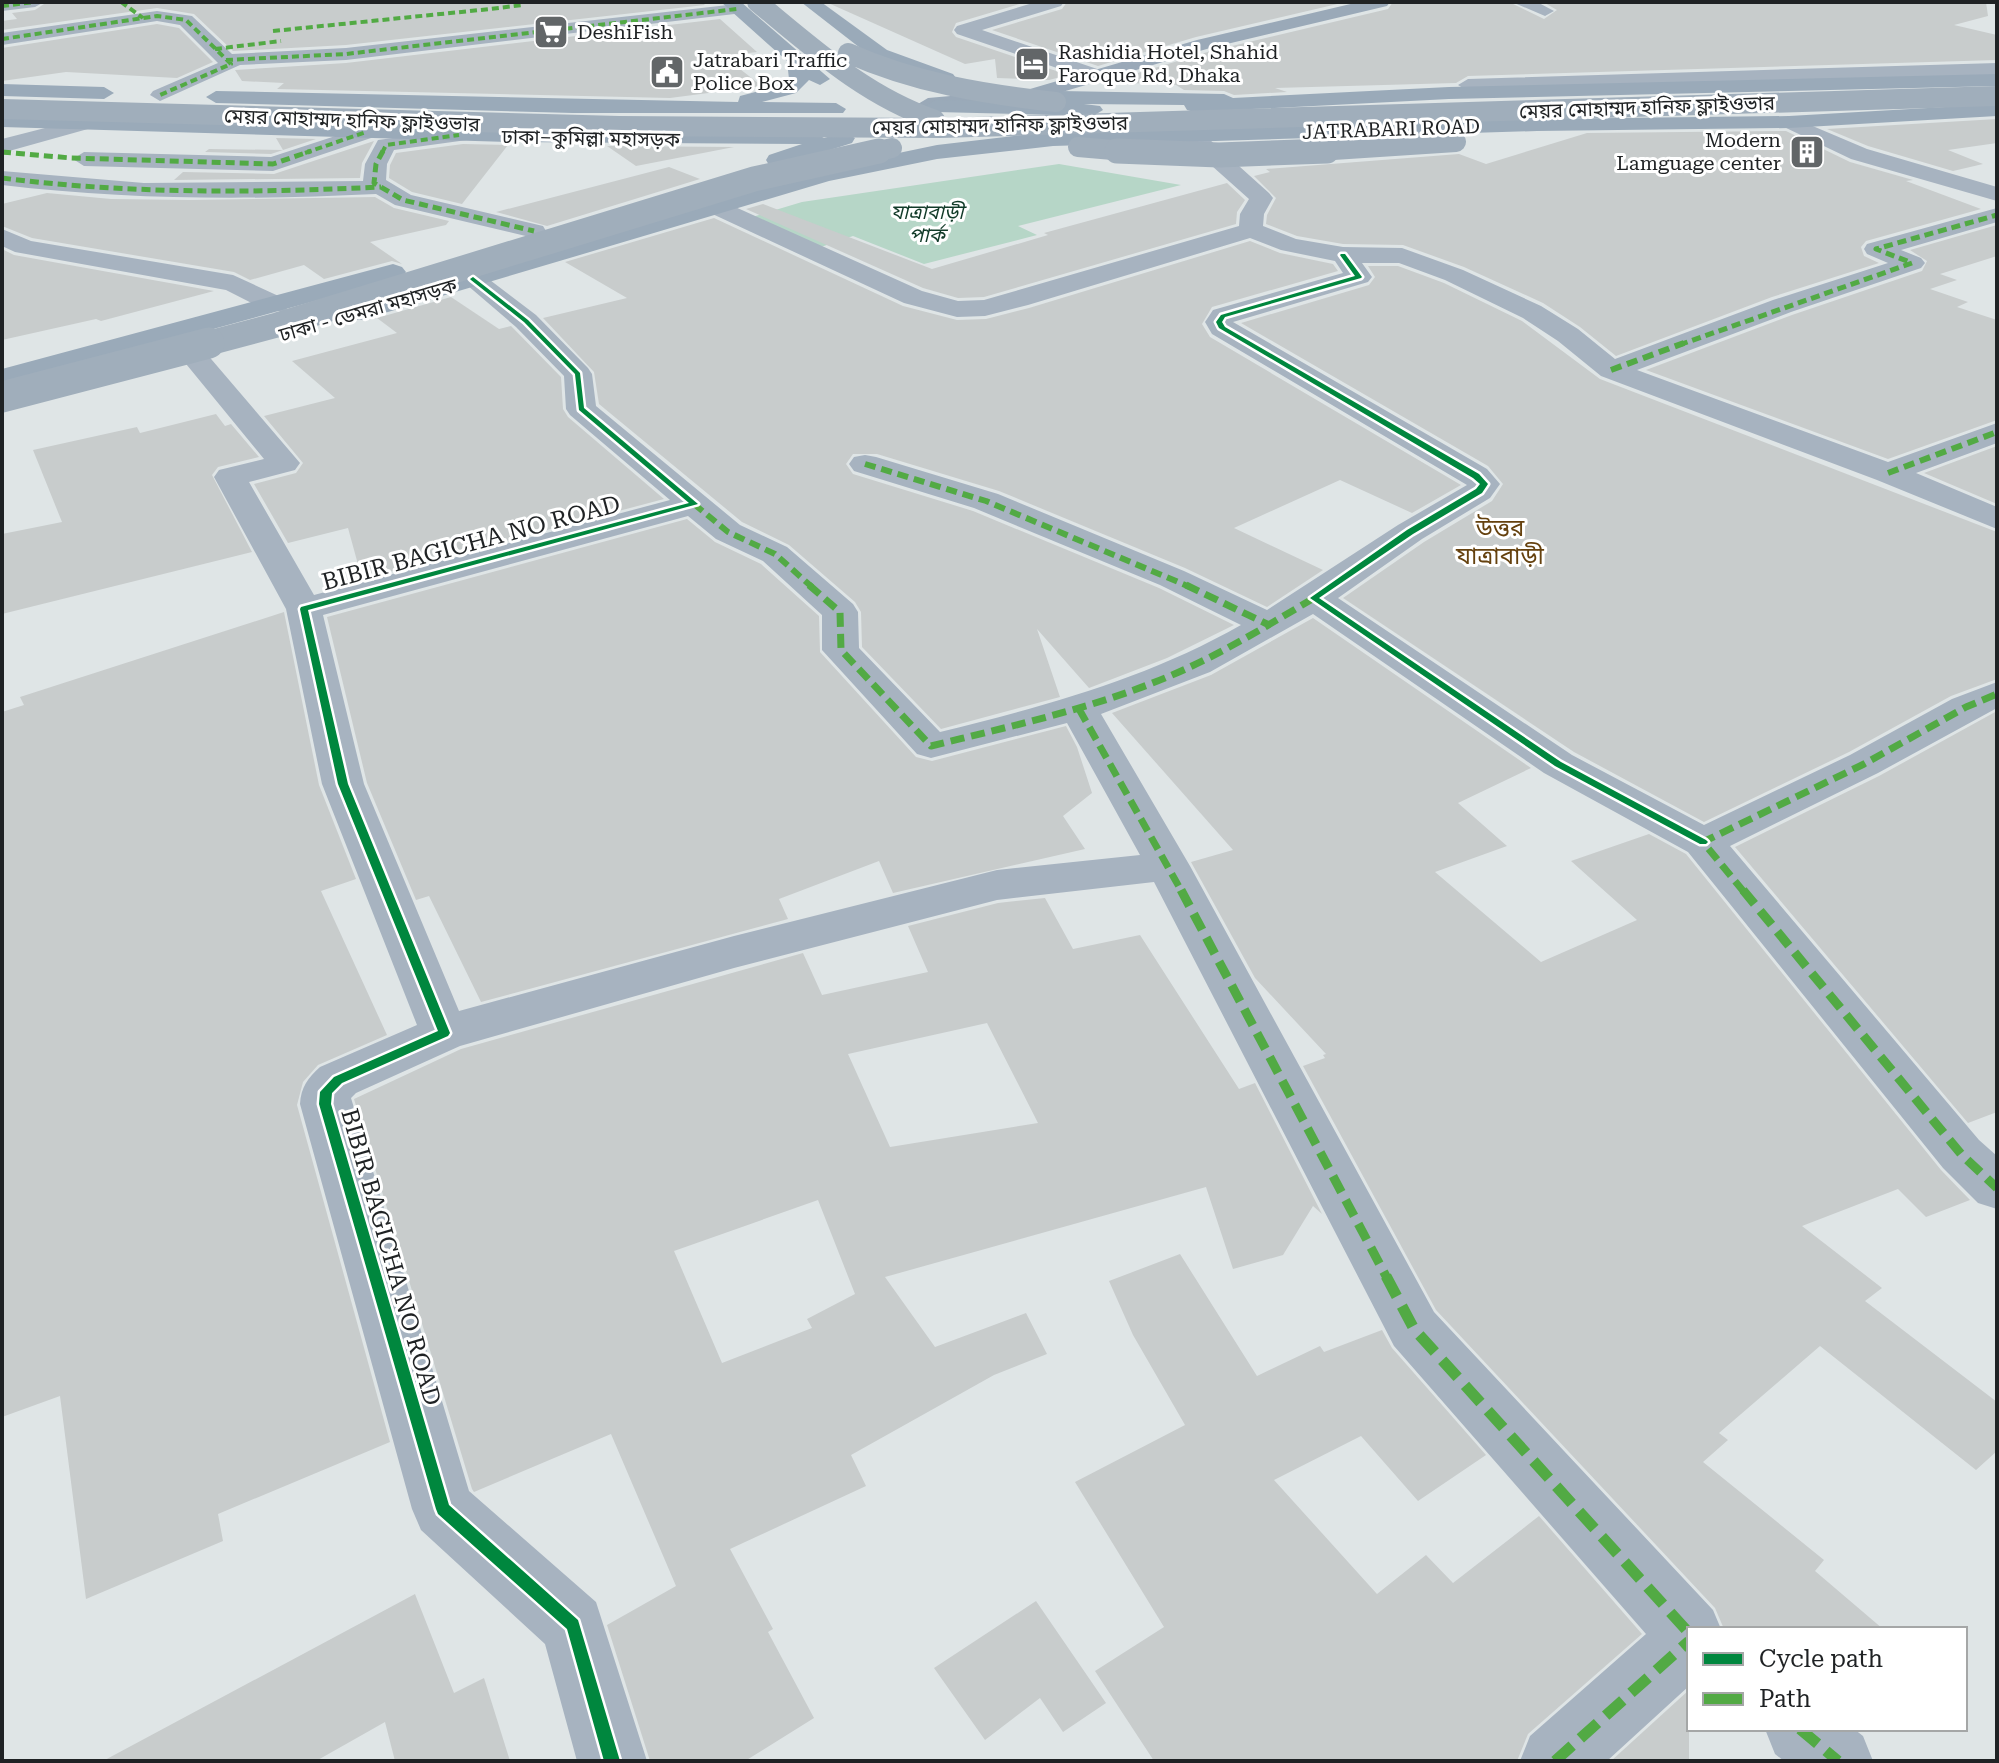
<svg xmlns="http://www.w3.org/2000/svg" width="1999" height="1763" viewBox="0 0 1999 1763" font-family="'Roboto Serif','Noto Sans Bengali',serif">
<rect width="100%" height="100%" fill="#dfe5e6"/>
<path fill="#b6d6c7" d="M 1059,164 L 1181,185 L 1018,226 L 1037,235 L 924,264 L 853,236 L 818,248 L 749,218 L 802,202 Z"/>
<path fill="#c8cccc" fill-rule="evenodd" d="M 47,2 L 702,2 L 705,5 L 346,45 L 233,51 L 194,14 L 157,8 L 2,30 L 2,21 L 17,19 L 12,13 L 35,10 Z
M 826,2 L 1026,2 L 956,23 L 952,32 L 956,37 L 1068,75 L 1049,80 L 997,78 L 995,59 L 965,64 Z
M 1067,2 L 1346,2 L 1196,37 L 1098,66 L 992,30 L 1062,9 Z
M 1393,2 L 1509,2 L 1544,19 L 1557,10 L 1543,2 L 1986,2 L 1988,16 L 1954,25 L 1997,35 L 1997,60 L 1468,76 L 1456,83 L 1275,88 L 1287,92 L 1234,95 L 1224,91 L 1184,90 L 1176,85 L 1108,82 L 1211,51 L 1388,9 Z
M 720,19 L 757,52 L 723,56 L 762,86 L 670,98 L 277,89 L 284,83 L 242,81 L 235,70 L 346,63 Z
M 157,24 L 179,28 L 213,62 L 177,78 L 66,72 L 2,81 L 2,48 Z
M 1997,119 L 1997,143 L 1948,150 L 1983,164 L 1953,171 L 1868,146 L 1827,129 Z
M 1786,131 L 1850,162 L 1913,180 L 1906,181 L 1981,209 L 1866,241 L 1861,247 L 1864,256 L 1879,263 L 1772,297 L 1616,356 L 1580,327 L 1543,303 L 1464,267 L 1403,245 L 1343,244 L 1297,236 L 1266,224 L 1267,215 L 1276,198 L 1254,176 L 1270,172 L 1266,169 L 1459,154 L 1486,164 L 1587,133 Z
M 276,138 L 316,139 L 271,154 L 205,152 L 209,149 L 283,150 Z
M 374,141 L 362,163 L 360,178 L 174,180 L 183,172 L 274,174 Z
M 463,144 L 508,145 L 462,204 L 412,192 L 389,178 L 390,165 L 396,153 Z
M 607,146 L 733,147 L 734,147 L 636,166 Z
M 669,167 L 700,179 L 547,226 L 496,212 Z
M 1227,183 L 1245,200 L 1237,212 L 1236,224 L 984,297 L 958,298 L 923,288 L 746,209 L 763,204 L 932,269 L 1048,235 L 1044,233 Z
M 47,193 L 111,199 L 189,200 L 375,197 L 394,208 L 449,221 L 446,225 L 370,242 L 402,264 L 392,261 L 324,279 L 304,265 L 250,280 L 234,272 L 32,238 L 2,226 L 2,204 Z
M 714,218 L 903,306 L 957,320 L 986,319 L 1029,308 L 1250,241 L 1280,253 L 1333,264 L 1338,271 L 1212,307 L 1202,324 L 1210,337 L 1461,485 L 1412,513 L 1340,480 L 1234,528 L 1323,570 L 1267,607 L 1185,568 L 999,491 L 877,454 L 853,454 L 846,464 L 853,474 L 973,511 L 1159,588 L 1234,625 L 1167,658 L 1089,688 L 1037,629 L 1060,697 L 941,729 L 862,647 L 861,612 L 855,602 L 789,545 L 742,522 L 599,404 L 594,372 L 543,318 L 627,298 L 565,262 Z
M 1997,225 L 1997,256 L 1940,274 L 1957,280 L 1930,289 L 1968,302 L 1957,307 L 1997,320 L 1997,420 L 1888,459 L 1646,370 L 1792,315 L 1922,271 L 1927,261 L 1910,250 Z
M 2,249 L 14,255 L 214,291 L 101,321 L 96,319 L 2,340 Z
M 1368,266 L 1398,266 L 1444,283 L 1522,321 L 1600,379 L 1997,532 L 1997,679 L 1951,696 L 1849,752 L 1704,822 L 1574,752 L 1343,598 L 1424,542 L 1492,501 L 1503,484 L 1488,466 L 1241,323 L 1369,285 L 1375,277 Z
M 451,297 L 499,329 L 511,326 L 514,329 L 561,377 L 563,409 L 568,417 L 664,499 L 362,579 L 348,528 L 288,543 L 254,484 L 296,473 L 303,463 L 264,416 L 335,398 L 292,361 L 397,333 L 377,318 Z
M 216,414 L 225,426 L 231,424 L 259,457 L 218,467 L 212,475 L 252,552 L 2,614 L 2,534 L 62,522 L 33,450 L 137,427 L 140,433 Z
M 1997,446 L 1997,504 L 1924,473 Z
M 687,519 L 715,542 L 761,564 L 819,616 L 820,652 L 916,757 L 932,761 L 1066,726 L 1077,747 L 1092,793 L 1063,816 L 1085,849 L 893,893 L 879,861 L 779,899 L 788,919 L 481,1002 L 429,896 L 416,900 L 367,783 L 327,617 Z
M 284,612 L 319,785 L 356,879 L 321,891 L 387,1035 L 318,1065 L 303,1082 L 297,1105 L 390,1442 L 218,1514 L 223,1541 L 86,1599 L 60,1396 L 2,1417 L 2,712 L 24,705 L 20,697 Z
M 1313,618 L 1531,768 L 1458,803 L 1507,846 L 1435,872 L 1541,962 L 1637,920 L 1571,861 L 1649,834 L 1686,854 L 1941,1170 L 1970,1200 L 1926,1217 L 1898,1189 L 1802,1226 L 1882,1288 L 1865,1301 L 1997,1402 L 1997,1451 L 1976,1470 L 1820,1346 L 1719,1433 L 1728,1440 L 1703,1462 L 1824,1560 L 1815,1571 L 1883,1629 L 1724,1629 L 1715,1608 L 1436,1310 L 1303,1066 L 1325,1058 L 1323,1055 L 1326,1054 L 1255,978 L 1191,862 L 1233,850 L 1112,713 L 1211,675 Z
M 1997,711 L 1997,1112 L 1968,1123 L 1735,847 L 1879,776 Z
M 1045,898 L 1073,949 L 1140,935 L 1239,1089 L 1255,1083 L 1322,1214 L 1313,1206 L 1283,1255 L 1233,1269 L 1206,1187 L 885,1277 L 935,1347 L 1026,1313 L 1047,1354 L 994,1375 L 851,1455 L 866,1486 L 730,1549 L 773,1629 L 768,1632 L 814,1718 L 745,1761 L 650,1761 L 607,1625 L 676,1586 L 611,1434 L 474,1492 L 472,1489 L 354,1099 L 461,1049 L 803,953 L 822,995 L 928,972 L 908,926 L 998,903 ZM 987,1023 L 1038,1123 L 890,1147 L 848,1054 ZM 818,1200 L 855,1294 L 807,1319 L 812,1328 L 722,1363 L 674,1251 Z
M 1180,1254 L 1257,1376 L 1320,1346 L 1324,1352 L 1382,1330 L 1392,1348 L 1486,1455 L 1418,1501 L 1361,1436 L 1274,1480 L 1377,1594 L 1426,1555 L 1453,1583 L 1539,1516 L 1642,1634 L 1528,1734 L 1517,1761 L 1154,1761 L 1095,1671 L 1164,1627 L 1075,1482 L 1185,1425 L 1133,1335 L 1109,1281 Z
M 415,1594 L 454,1693 L 484,1678 L 510,1761 L 395,1761 L 385,1722 L 316,1761 L 103,1761 Z
M 1036,1601 L 1106,1703 L 1063,1732 L 1040,1698 L 985,1740 L 934,1668 Z
M 1689,1690 L 1689,1761 L 1611,1761 Z"/>
<g fill="none" stroke-linecap="round" stroke-linejoin="round">
<path fill="#a7b3c0" fill-rule="evenodd" d="M 2,2 L 44,2 L 35,7 L 2,11 Z
M 1036,2 L 1064,2 L 1061,6 L 982,30 L 1106,72 L 1109,76 L 1106,80 L 1092,80 L 957,34 L 954,30 L 957,26 Z
M 1512,2 L 1537,2 L 1554,11 L 1545,16 Z
M 737,4 L 746,9 L 743,13 L 346,60 L 240,65 L 160,101 L 150,95 L 153,91 L 218,63 L 180,25 L 157,21 L 2,45 L 2,33 L 157,11 L 192,16 L 232,54 L 346,48 Z
M 1997,63 L 1997,75 L 1468,91 L 1458,85 L 1468,79 Z
M 1789,116 L 1867,149 L 1997,187 L 1997,201 L 1851,159 L 1782,126 L 1778,122 Z
M 88,117 L 95,119 L 99,123 L 95,127 L 2,153 L 2,139 Z
M 366,126 L 377,132 L 374,137 L 273,171 L 84,166 L 73,159 L 84,152 L 271,157 Z
M 459,129 L 467,130 L 470,135 L 467,140 L 394,150 L 387,164 L 386,180 L 411,195 L 543,226 L 546,231 L 543,236 L 534,238 L 395,205 L 376,194 C 251,200 127,200 2,185 L 2,171 L 144,183 L 363,181 L 365,164 L 378,140 Z
M 1192,130 L 1200,131 L 1269,193 L 1273,198 L 1264,214 L 1263,226 L 1296,239 L 1343,247 L 1402,248 L 1463,270 L 1541,306 L 1578,329 L 1615,359 L 1773,300 L 1888,263 L 1867,254 L 1864,249 L 1867,244 L 1997,208 L 1997,222 L 1901,250 L 1921,258 L 1925,263 L 1921,268 L 1791,312 L 1637,370 L 1888,462 L 1997,423 L 1997,443 L 1916,473 L 1997,507 L 1997,529 L 1877,480 L 1601,376 L 1558,341 L 1523,318 L 1445,280 L 1399,263 L 1362,263 L 1372,277 L 1368,282 L 1233,322 L 1487,469 L 1500,484 L 1490,498 L 1422,539 L 1338,598 L 1572,755 L 1704,825 L 1850,755 L 1952,699 L 1997,682 L 1997,708 L 1878,773 L 1730,846 L 1979,1140 L 1997,1156 L 1997,1209 L 1978,1203 L 1943,1168 L 1688,852 L 1544,773 L 1313,614 L 1210,672 L 1101,714 L 1190,866 L 1434,1312 L 1713,1610 L 1721,1629 L 1689,1629 L 1689,1686 L 1607,1761 L 1520,1761 L 1530,1736 L 1646,1634 L 1394,1346 L 1154,882 L 997,900 L 734,968 L 460,1046 L 356,1093 L 351,1098 L 469,1491 L 596,1602 L 647,1761 L 577,1761 L 545,1644 L 421,1530 L 412,1509 L 300,1104 C 301,1087 308,1078 320,1067 L 417,1025 L 322,784 L 286,609 L 214,477 L 219,470 L 264,459 L 182,359 L 186,353 L 196,351 L 206,353 L 300,463 L 295,470 L 249,482 L 314,595 L 670,500 L 570,415 L 566,409 L 564,376 L 516,327 L 460,279 L 464,274 L 482,274 L 536,315 L 588,368 L 592,374 L 596,406 L 740,525 L 787,547 L 853,604 L 858,612 L 859,648 L 940,732 C 1045,706 1146,679 1241,625 L 1160,585 L 974,508 L 854,471 L 849,464 L 854,457 L 865,455 L 876,457 L 998,494 L 1184,571 L 1267,610 L 1398,525 L 1467,485 L 1212,334 L 1205,322 L 1213,310 L 1343,273 L 1335,261 L 1281,250 L 1250,238 L 1028,305 L 985,316 L 957,317 L 904,303 L 706,211 L 702,206 L 706,201 L 722,201 L 922,291 L 958,301 L 984,300 L 1239,226 L 1240,214 L 1249,199 L 1184,141 L 1181,136 ZM 688,516 L 716,539 L 763,561 L 822,615 L 822,650 L 917,754 L 931,758 L 1067,723 L 1140,855 L 997,870 L 734,936 L 459,1011 L 364,784 L 323,615 Z
M 2,229 L 31,241 L 233,275 L 285,299 L 289,305 L 285,311 L 267,311 L 226,290 L 15,252 L 2,246 Z
M 1765,1729 L 1854,1729 L 1863,1736 L 1873,1761 L 1784,1761 L 1775,1754 Z"/>
<path fill="#9aa9b8" fill-rule="evenodd" d="M 1359,2 L 1390,2 L 1387,6 L 1210,48 L 1032,101 L 928,110 L 918,104 L 928,98 L 1030,89 L 1197,40 Z"/>
<path fill="#9aaab9" fill-rule="evenodd" d="M 721,2 L 741,2 L 830,79 L 820,85 L 809,80 L 796,93 L 762,102 L 836,103 L 846,109 L 843,113 L 573,113 L 216,103 L 206,97 L 216,91 L 738,102 L 740,96 L 782,85 L 789,79 L 787,61 Z
M 801,2 L 821,2 L 887,50 L 953,74 L 956,78 L 946,84 L 873,58 Z
M 1997,74 L 1997,86 L 1449,99 L 1194,112 L 1187,110 L 1184,105 L 1084,104 L 1100,106 L 1103,110 L 1093,116 L 936,112 L 926,106 L 936,100 L 1060,103 L 1051,97 L 1061,91 L 1224,94 L 1233,98 L 1449,87 Z
M 2,84 L 104,87 L 114,93 L 104,99 L 2,96 Z
M 1997,104 L 1997,116 L 1789,128 L 1537,131 L 1053,146 L 937,159 L 829,181 L 361,320 L 341,320 L 338,314 L 341,308 L 817,170 L 937,145 L 1040,133 L 1537,119 L 1789,116 Z
M 2,115 L 509,129 L 813,132 L 824,138 L 844,132 L 855,138 L 852,143 L 777,167 L 769,165 L 766,160 L 769,155 L 802,144 L 509,142 L 2,127 Z
M 393,264 L 402,267 L 406,272 L 402,277 L 2,387 L 2,369 Z"/>
<path stroke="#a0aebb" stroke-width="20" d="M 757,2 C 813,48 865,96 935,120
M 848,53 C 915,83 984,94 1056,102
M 2,109 L 619,126 L 940,128 L 1997,96
M 1078,147 L 1148,153
M 870,153 L 892,148
M 1287,153 L 1456,142"/>
<path stroke="#a0aebb" stroke-width="25" d="M 1117,151 L 1219,155 L 1327,151
M 202,345 L 277,325 L 754,179 L 879,151"/>
<path stroke="#a0aebb" stroke-width="31" d="M 2,397 L 209,343"/>
<path stroke="#52aa44" stroke-width="4" stroke-dasharray="7 4" stroke-linecap="butt" d="M 121,2 L 143,18
M 2,6 L 35,2
M 273,31 L 490,9 L 523,5 L 522,2
M 2,39 L 157,16 L 186,20 L 231,64 L 160,95
M 215,49 L 281,41
M 226,60 L 346,54 L 737,9
M 2,152 L 13,153
M 305,153 L 366,132
M 382,153 L 386,145 L 459,135"/>
<path stroke="#52aa44" stroke-width="5" stroke-dasharray="9 5" stroke-linecap="butt" d="M 383,151 L 376,164 L 374,183 L 403,200 L 534,231
M 2,152 L 71,158 L 273,164 L 311,151
M 2,178 C 128,194 254,193 381,187
M 1679,345 L 1912,263 L 1876,249 L 1997,215"/>
<path stroke="#52aa44" stroke-width="6" stroke-dasharray="11 6" stroke-linecap="butt" d="M 1611,370 L 1684,343
M 865,464 L 986,501 L 1190,587
M 1888,473 L 1997,432
M 694,504 L 728,532 L 775,554 L 812,587"/>
<path stroke="#52aa44" stroke-width="7" stroke-dasharray="14 7" stroke-linecap="butt" d="M 809,585 L 840,612 L 841,650 L 931,746 C 1015,725 1100,707 1179,672 C 1226,651 1270,624 1314,598
M 1186,585 L 1269,625
M 1079,709 L 1182,892
M 1744,892 L 1703,842 L 1864,764 L 1966,707 L 1997,694"/>
<path stroke="#52aa44" stroke-width="9" stroke-dasharray="18 9" stroke-linecap="butt" d="M 1181,890 L 1387,1278
M 1743,890 L 1961,1154 L 1997,1188"/>
<path stroke="#52aa44" stroke-width="11" stroke-dasharray="23 11" stroke-linecap="butt" d="M 1386,1276 L 1414,1329 L 1689,1633
M 1800,1729 L 1838,1761
M 1555,1761 L 1689,1641"/>
<g stroke="#fff" stroke-width="5">
<path id="cycleway" d="M 1341,254 L 1345,254 L 1362,277 L 1361,278 L 1225,317 L 1222,322 L 1225,327 L 1479,474 L 1488,484 L 1482,493 L 1413,534 L 1319,598 L 1561,762 L 1706,840 L 1708,842 L 1706,844 L 1700,844 L 1555,766 L 1310,598 L 1407,530 L 1476,489 L 1480,484 L 1473,478 L 1219,328 L 1216,322 L 1221,315 L 1355,276 L 1340,255 Z
M 473,277 L 528,320 L 580,373 L 584,408 L 698,504 L 308,610 L 348,784 L 450,1033 L 448,1036 L 342,1083 L 332,1093 L 331,1104 L 449,1505 L 578,1620 L 620,1761 L 604,1761 L 567,1629 L 438,1514 L 436,1509 L 319,1104 L 320,1092 L 334,1077 L 438,1031 L 338,784 L 300,609 L 301,607 L 689,503 L 579,410 L 575,374 L 524,322 L 471,280 L 470,279 Z"/>
</g>
<use href="#cycleway" fill="#00873e" fill-rule="evenodd"/>
</g>
<defs>
<g id="supermarket-square" transform="scale(1.8)"><rect x="-9" y="-9" width="18" height="18" rx="4" fill="#626668" stroke="#fff"/><path d="M-6-5.5h2.5l.6 2H6L4.5 2H-2.5L-4.4-4H-6ZM-1.5 3.2a1.3 1.3 0 1 0 .1 0ZM3 3.2a1.3 1.3 0 1 0 .1 0Z" fill="#fff"/></g>
<g id="hotel-square" transform="scale(1.8)"><rect x="-9" y="-9" width="18" height="18" rx="4" fill="#626668" stroke="#fff"/><path d="M-6-4.5h1.5V1H6V5H4.5V3h-9V5H-6ZM-4 0a1.8 1.8 0 1 1 3.6 0ZM.5 0V-2.5h3Q6-2.5 6 0Z" fill="#fff"/></g>
<g id="civic-square" transform="scale(1.8)"><rect x="-9" y="-9" width="18" height="18" rx="4" fill="#626668" stroke="#fff"/><path d="M-.6-6.5H3V-4.5H.6V-3L4-1V1h2V6H-6V1h2V-1L-.6-3ZM-1.2 2.5V6h2.4V2.5Z" fill="#fff"/></g>
<g id="building-square" transform="scale(1.8)"><rect x="-9" y="-9" width="18" height="18" rx="4" fill="#626668" stroke="#fff"/><path d="M-4-6H4V6H1V3H-1V6H-4ZM-2.5-4.3h1.7v1.8h-1.7ZM.8-4.3h1.7v1.8H.8ZM-2.5-1h1.7V.8h-1.7ZM.8-1h1.7V.8H.8Z" fill="#fff"/></g>
</defs>
<g fill-rule="evenodd">
<use href="#supermarket-square" x="551" y="32"/>
<use href="#hotel-square" x="1032" y="64"/>
<use href="#civic-square" x="667" y="72"/>
<use href="#building-square" x="1807" y="152"/>
</g>
<g text-anchor="middle" stroke-width="6" stroke-linejoin="round" paint-order="stroke">
<g font-size="20" fill="#1f2224" stroke="#fff" text-anchor="start">
<text x="577" y="39">DeshiFish</text>
<text x="1058" y="59">Rashidia Hotel, Shahid<tspan x="1058" dy="23">Faroque Rd, Dhaka</tspan></text>
<text x="693" y="67">Jatrabari Traffic<tspan x="693" dy="23">Police Box</tspan></text>
<text x="1781" y="147" text-anchor="end">Modern<tspan x="1781" dy="23">Lamguage center</tspan></text>
</g>
<g font-size="20" fill="#1f2224" stroke="#fff">
<text transform="translate(1647 107) rotate(-2)" y="7">মেয়র মোহাম্মদ হানিফ ফ্লাইওভার</text>
<text transform="translate(352 120) rotate(2)" y="7">মেয়র মোহাম্মদ হানিফ ফ্লাইওভার</text>
<text transform="translate(1000 125) rotate(-1)" y="7">মেয়র মোহাম্মদ হানিফ ফ্লাইওভার</text>
<text transform="translate(1391 129) rotate(-2)" y="7">JATRABARI ROAD</text>
<text transform="translate(591 138) rotate(1)" y="7">ঢাকা–কুমিল্লা মহাসড়ক</text>
<text transform="translate(368 310) rotate(-16)" y="7">ঢাকা - ডেমরা মহাসড়ক</text>
</g>
<g font-size="20" font-style="italic" fill="#123b29" stroke="#fff">
<text x="927" y="219">যাত্রাবাড়ী<tspan x="927" dy="23">পার্ক</tspan></text>
</g>
<g font-size="24" fill="#65410e" stroke="#fff">
<text x="1500" y="536">উত্তর<tspan x="1500" dy="28">যাত্রাবাড়ী</tspan></text>
</g>
<g font-size="24" fill="#1f2224" stroke="#fff">
<text transform="translate(471 543) rotate(-15)" y="8">BIBIR BAGICHA NO ROAD</text>
<text transform="translate(391 1257) rotate(74)" y="8">BIBIR BAGICHA NO ROAD</text>
</g>
</g>
<rect width="1999" height="1763" fill="none" stroke="#1f2224" stroke-width="8"/>
<rect x="1687" y="1627" width="280" height="104" fill="#ffffff" stroke="#a5a7a7" stroke-width="2"/>
<rect x="1703" y="1653" width="40" height="12" fill="#00873e" stroke="#a5a7a7" stroke-width="2"/>
<text x="1759" y="1667" font-size="24" fill="#1f2224">Cycle path</text>
<rect x="1703" y="1693" width="40" height="12" fill="#52aa44" stroke="#a5a7a7" stroke-width="2"/>
<text x="1759" y="1707" font-size="24" fill="#1f2224">Path</text>
</svg>
